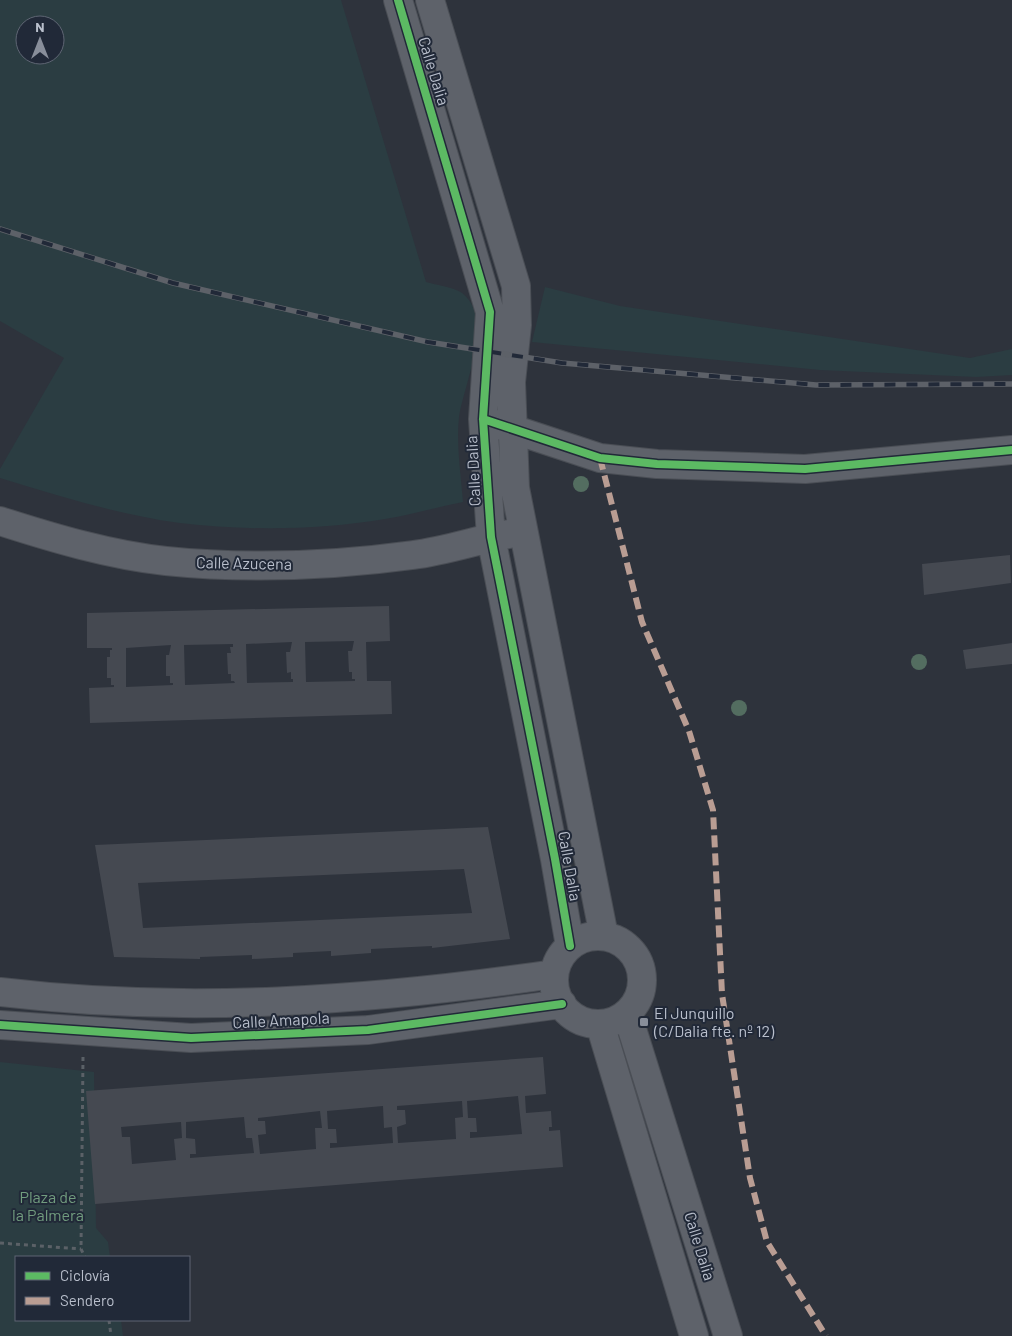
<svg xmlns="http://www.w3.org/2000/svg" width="1012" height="1336" viewBox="0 0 1012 1336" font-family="Barlow,sans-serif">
<rect width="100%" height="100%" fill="#2e333c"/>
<path fill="#2b3d42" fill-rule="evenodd" d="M 0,0 L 341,0 L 426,282 C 436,285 454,287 462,293 C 495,318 464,384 459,417 C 456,444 461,475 463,502 C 437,507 411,515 385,519 C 319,530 247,531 180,523 C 119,515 59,496 0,478 L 0,469 L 64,358 L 0,321 ZM 25,25 L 55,25 L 55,55 L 25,55 Z
M 545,287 L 620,306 L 970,358 L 1012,349 L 1012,375 L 976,377 L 820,370 L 532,342 Z
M 0,1062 L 94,1072 L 96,1228 L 108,1242 L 110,1257 L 16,1257 L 16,1320 L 121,1320 L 123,1336 L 0,1336 Z"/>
<path fill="#454951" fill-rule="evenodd" d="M 1010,555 L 1011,583 L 924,595 L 922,564 Z
M 389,606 L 390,641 L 366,642 L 367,681 L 391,681 L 392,714 L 90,723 L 89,688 L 114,687 L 114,685 L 111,685 L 111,678 L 107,678 L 107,657 L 110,657 L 110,650 L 112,650 L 112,648 L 87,648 L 87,613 ZM 354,641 L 352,651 L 348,651 L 349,672 L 352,672 L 352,679 L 355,679 L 355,681 L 306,682 L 305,642 ZM 292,642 L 290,652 L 286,652 L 287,673 L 291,672 L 291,679 L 293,679 L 293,682 L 247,683 L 246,644 ZM 233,644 L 233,647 L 230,647 L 231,653 L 227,653 L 228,674 L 231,674 L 231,681 L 234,681 L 235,683 L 185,685 L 184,645 ZM 171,645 L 169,655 L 166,655 L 166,676 L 170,676 L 170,683 L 173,683 L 173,685 L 126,687 L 126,648 Z
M 1012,643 L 1012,664 L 966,669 L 963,650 Z
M 488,827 L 510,939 L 432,948 L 432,946 L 371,949 L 371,953 L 331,956 L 331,951 L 293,953 L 293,957 L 252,959 L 252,955 L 200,957 L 200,959 L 114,957 L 95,845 ZM 464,869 L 472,913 L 143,928 L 138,883 Z
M 543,1057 L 546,1094 L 525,1096 L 526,1113 L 551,1111 L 552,1127 L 549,1127 L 549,1131 L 560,1130 L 563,1167 L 95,1204 L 86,1091 ZM 518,1096 L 522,1134 L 470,1138 L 470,1132 L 477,1132 L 476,1118 L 468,1118 L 467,1101 ZM 462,1101 L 463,1117 L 455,1118 L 456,1139 L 398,1143 L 397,1127 L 406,1124 L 405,1110 L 397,1110 L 397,1106 ZM 383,1106 L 384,1128 L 392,1127 L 393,1143 L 330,1148 L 330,1143 L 337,1143 L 336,1129 L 328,1129 L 327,1111 ZM 320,1111 L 322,1128 L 315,1128 L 316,1149 L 260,1154 L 258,1135 L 266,1134 L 265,1121 L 258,1121 L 258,1118 ZM 244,1117 L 246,1138 L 252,1138 L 254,1153 L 190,1158 L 190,1154 L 196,1154 L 195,1139 L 186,1138 L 186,1122 ZM 181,1122 L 182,1138 L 174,1139 L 176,1160 L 132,1164 L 130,1137 L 122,1137 L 121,1127 Z"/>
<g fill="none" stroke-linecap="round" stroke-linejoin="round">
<g stroke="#4a4e55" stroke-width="30">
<path id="minor" d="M 398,0 L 490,312 L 483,419 L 491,537 L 555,859 L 570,946
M 430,0 L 516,286 L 517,325 L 511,382 L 515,488 L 604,936
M 497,424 L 600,458 L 657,464 L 805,469 L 1012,450
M 0,521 C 53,538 110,555 166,561 C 247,569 332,566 413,555 C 445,551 477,540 509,534
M554 980a44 44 0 1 1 88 0a44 44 0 1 1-88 0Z
M 0,992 C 184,1014 372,1001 554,974
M 627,1013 L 728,1336
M 600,1024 L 694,1336
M 0,1025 L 191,1038 L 368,1030 L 562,1004"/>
</g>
<path stroke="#5b6167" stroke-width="3" stroke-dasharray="4 4" stroke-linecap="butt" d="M 83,1057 L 81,1249 L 85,1257
M 0,1243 L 81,1249
M 109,1320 L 111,1336"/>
<use href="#minor" stroke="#5e626a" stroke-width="28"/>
<g stroke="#5d6168" stroke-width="5.5">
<path id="rail" d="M 0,229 L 173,283 L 428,342 L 562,363 L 816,385 L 1012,384"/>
</g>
<use href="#rail" stroke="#212938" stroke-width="4" stroke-dasharray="11" stroke-linecap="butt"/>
<path stroke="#b99d93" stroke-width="6" stroke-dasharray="12 6" stroke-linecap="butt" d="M 600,458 L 642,622 L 689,731 L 713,810 L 722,994 L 750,1178 L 767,1242 L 826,1336"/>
<g stroke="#212938" stroke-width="11">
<path id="cycleway" d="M 398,0 L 490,312 L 483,419 L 491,537 L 555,859 L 570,946
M 483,419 L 600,458 L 657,464 L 805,469 L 1012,450
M 0,1025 L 191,1038 L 368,1030 L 562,1004"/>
</g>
<use href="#cycleway" stroke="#5cba63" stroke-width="8"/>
</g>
<g fill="#536d60">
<circle cx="581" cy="484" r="8"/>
<circle cx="919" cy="662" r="8"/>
<circle cx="739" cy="708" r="8"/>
</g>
<rect fill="#888e9a" stroke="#212938" stroke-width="2" x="639" y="1017" width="10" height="10" rx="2.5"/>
<g text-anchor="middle" stroke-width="4" stroke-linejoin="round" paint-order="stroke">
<g font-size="16" fill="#b9bfcc" stroke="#212938">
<text transform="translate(434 71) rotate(73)" y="6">Calle Dalia</text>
<text transform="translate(473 471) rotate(-93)" y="6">Calle Dalia</text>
<text transform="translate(244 563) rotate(1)" y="6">Calle Azucena</text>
<text transform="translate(570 866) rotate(80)" y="6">Calle Dalia</text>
<text transform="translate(281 1020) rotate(-3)" y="6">Calle Amapola</text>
<text transform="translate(700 1246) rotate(73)" y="6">Calle Dalia</text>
</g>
<g font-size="16" fill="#b9bfcc" stroke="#212938" text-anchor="start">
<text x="654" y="1019">El Junquillo<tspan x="654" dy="18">(C/Dalia fte. nº 12)</tspan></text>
</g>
<g font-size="16" fill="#719c7e" stroke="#212938">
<text x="48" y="1203">Plaza de<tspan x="48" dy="18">la Palmera</tspan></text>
</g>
</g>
<rect x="15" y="1256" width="175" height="65" fill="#212938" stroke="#5e6573"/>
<rect x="25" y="1272" width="25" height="8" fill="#5cba63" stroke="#5e6573"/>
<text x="60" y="1281" font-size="15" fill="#b9bfcc">Ciclovía</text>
<rect x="25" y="1297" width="25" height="8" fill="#b99d93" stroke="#5e6573"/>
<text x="60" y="1306" font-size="15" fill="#b9bfcc">Sendero</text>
<g transform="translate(40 40)"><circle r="24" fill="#212938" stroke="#5e6573"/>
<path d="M0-4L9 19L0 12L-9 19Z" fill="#888e9a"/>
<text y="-8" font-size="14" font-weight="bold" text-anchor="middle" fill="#b9bfcc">N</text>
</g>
</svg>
